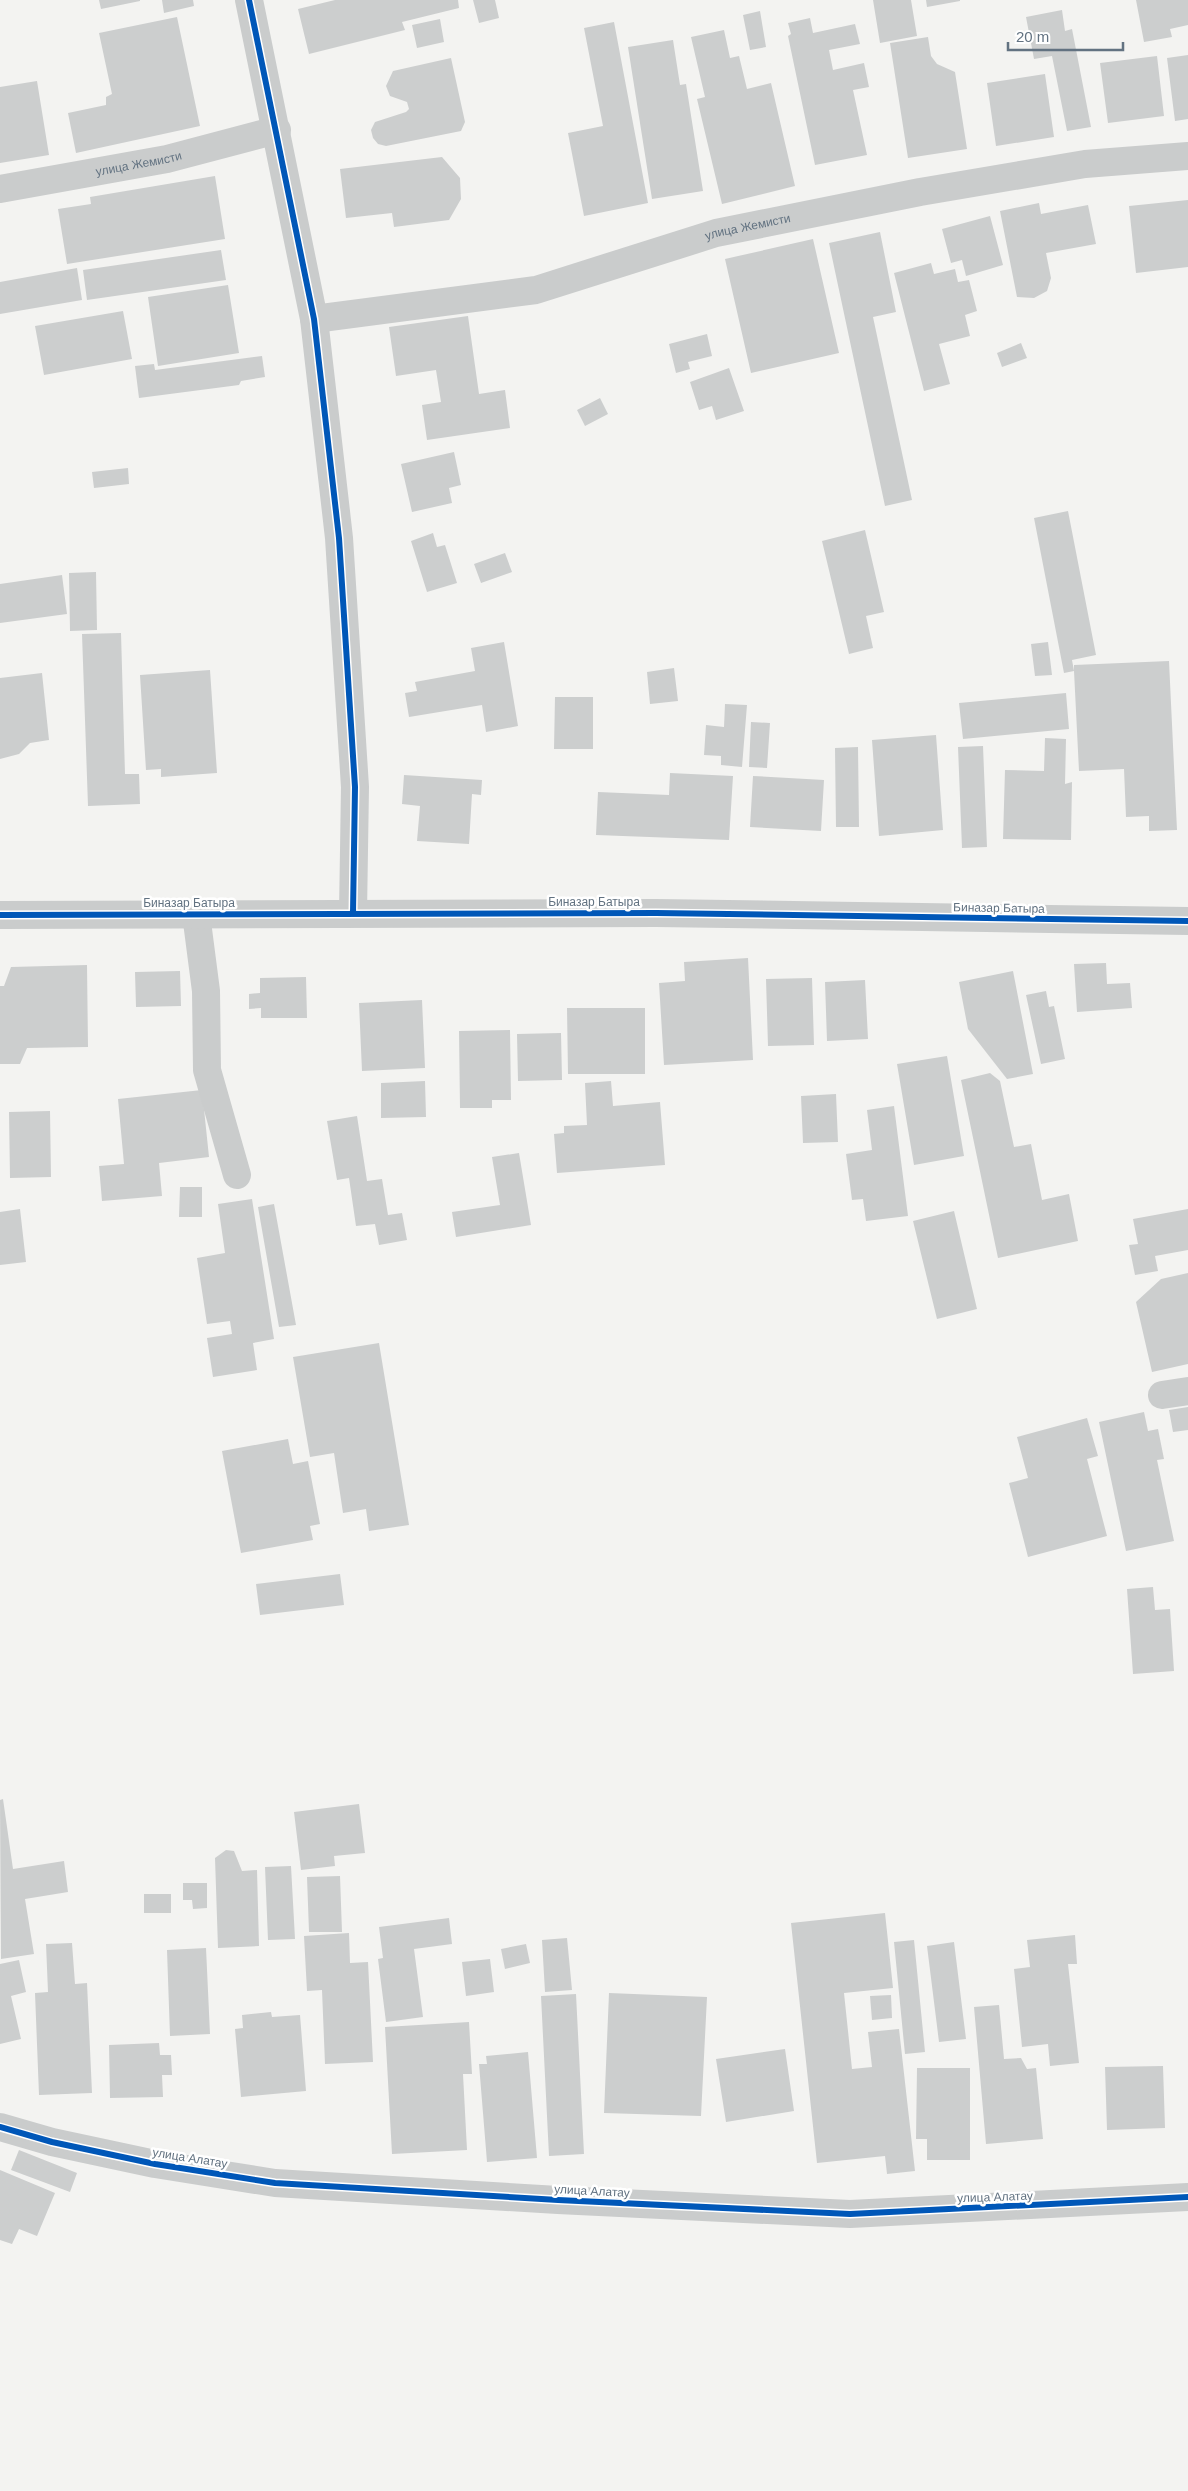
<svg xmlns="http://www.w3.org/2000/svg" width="1188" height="2491" viewBox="0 0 1188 2491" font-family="Helvetica,sans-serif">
<rect width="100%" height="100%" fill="#f3f3f1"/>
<path fill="#cccece" d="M 99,0 L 140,0 L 140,1 L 101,9 Z
M 162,0 L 193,0 L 194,6 L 164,13 Z
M 335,0 L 458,0 L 459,8 L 402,22 L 405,30 L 309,54 L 298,9 Z
M 473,0 L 495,0 L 499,18 L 479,23 Z
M 873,0 L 911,0 L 917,36 L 880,43 Z
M 926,0 L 960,0 L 960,1 L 927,7 Z
M 1136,0 L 1188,0 L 1188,25 L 1170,29 L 1172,37 L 1144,42 Z
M 1062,10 L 1065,31 L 1072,29 L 1091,127 L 1067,131 L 1052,56 L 1034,59 L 1026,17 Z
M 760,11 L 766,47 L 750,50 L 743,15 Z
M 177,17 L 200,126 L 76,153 L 68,113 L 106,105 L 106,97 L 112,94 L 99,33 Z
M 810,18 L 813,33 L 855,24 L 860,44 L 829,50 L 833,70 L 864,63 L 869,87 L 853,90 L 867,155 L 815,165 L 788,36 L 791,34 L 788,23 Z
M 440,19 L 444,42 L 417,48 L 412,25 Z
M 614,22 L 648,203 L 584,216 L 568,133 L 603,126 L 584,28 Z
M 724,30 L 730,58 L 739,56 L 747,89 L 771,83 L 795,186 L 722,204 L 697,99 L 705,97 L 691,37 Z
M 928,37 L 931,56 L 937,64 L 955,72 L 967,149 L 908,158 L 890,43 Z
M 673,40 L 680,85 L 686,84 L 703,191 L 652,199 L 628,47 Z
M 1188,55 L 1188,119 L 1175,121 L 1167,58 Z
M 1157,56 L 1164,116 L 1108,123 L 1100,63 Z
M 451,58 L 465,122 L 461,131 L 386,146 L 378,144 L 373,138 L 371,130 L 375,122 L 406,112 L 409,109 L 407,102 L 390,96 L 386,86 L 393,71 Z
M 1045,74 L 1054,137 L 996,146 L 987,83 Z
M 37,81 L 49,155 L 0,163 L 0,87 Z
M 442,157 L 460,178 L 461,199 L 449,220 L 394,227 L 392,213 L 346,218 L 340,169 Z
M 215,176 L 225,239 L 67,264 L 58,209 L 91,204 L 90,197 Z
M 1188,200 L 1188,267 L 1136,273 L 1129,206 Z
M 1039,203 L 1041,214 L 1088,205 L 1096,244 L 1046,253 L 1051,278 L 1047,291 L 1034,298 L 1017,297 L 1000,211 Z
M 990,216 L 1003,265 L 966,276 L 962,260 L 951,263 L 942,229 Z
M 880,232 L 896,312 L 873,317 L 912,500 L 885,506 L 829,243 Z
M 813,239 L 839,353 L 751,373 L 725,259 Z
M 221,250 L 226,280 L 87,300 L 83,270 Z
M 931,263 L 934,274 L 955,269 L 958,282 L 969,280 L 977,311 L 965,315 L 970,336 L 939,344 L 950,384 L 924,391 L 894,273 Z
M 77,268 L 82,300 L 0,314 L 0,282 Z
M 228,285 L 239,353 L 158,366 L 148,297 Z
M 123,311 L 132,359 L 44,375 L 35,326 Z
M 468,316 L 479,394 L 505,390 L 510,428 L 427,440 L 422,405 L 441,402 L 436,370 L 396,376 L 389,327 Z
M 707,334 L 712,356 L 688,362 L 690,369 L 676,373 L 669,344 Z
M 1021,343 L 1027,358 L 1002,367 L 997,353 Z
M 262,356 L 265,377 L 241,381 L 239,385 L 139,398 L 135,366 L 154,364 L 155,370 Z
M 729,368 L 744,411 L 716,420 L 712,406 L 699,410 L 690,382 Z
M 600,398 L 608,414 L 585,426 L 577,410 Z
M 454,452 L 461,485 L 449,488 L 452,503 L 412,512 L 401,464 Z
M 128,468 L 129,484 L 94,488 L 92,472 Z
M 1068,511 L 1096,655 L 1072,660 L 1074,671 L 1074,665 L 1169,661 L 1177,830 L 1149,831 L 1149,816 L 1126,817 L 1124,769 L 1079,771 L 1074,671 L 1064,673 L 1034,518 Z
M 865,530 L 884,612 L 866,616 L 873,648 L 849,654 L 822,541 Z
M 433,533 L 437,547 L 445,545 L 457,583 L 427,592 L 411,541 Z
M 505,553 L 512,572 L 481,583 L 474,564 Z
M 96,572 L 97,630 L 70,631 L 69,573 Z
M 62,575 L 67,614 L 0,623 L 0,584 Z
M 121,633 L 125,774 L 139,774 L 140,804 L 88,806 L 82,634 Z
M 504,642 L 518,726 L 486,732 L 482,705 L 409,717 L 405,693 L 417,691 L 415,682 L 475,671 L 471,648 Z
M 1048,642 L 1052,675 L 1035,676 L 1031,644 Z
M 674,668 L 678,701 L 650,704 L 647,672 Z
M 210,670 L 217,773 L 161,777 L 161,769 L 146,770 L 140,675 Z
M 42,673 L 49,740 L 30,743 L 19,754 L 0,759 L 0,678 Z
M 1066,693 L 1069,729 L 963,739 L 959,703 Z
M 555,697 L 593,697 L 593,749 L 554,749 Z
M 725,704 L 747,705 L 742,767 L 721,765 L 721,756 L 704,755 L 706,725 L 724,727 Z
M 751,722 L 770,723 L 767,768 L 749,767 Z
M 936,735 L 943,830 L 879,836 L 872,740 Z
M 1045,738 L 1066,739 L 1065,784 L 1072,782 L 1071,840 L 1003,839 L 1005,770 L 1044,771 Z
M 983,746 L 987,847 L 962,848 L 958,747 Z
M 858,747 L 859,827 L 836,827 L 835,748 Z
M 670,773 L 733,776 L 729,840 L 596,835 L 598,792 L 669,795 Z
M 404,775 L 482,780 L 481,795 L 472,794 L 469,844 L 417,841 L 420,806 L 402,804 Z
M 753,776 L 824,780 L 821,831 L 750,827 Z
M 748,958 L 753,1060 L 664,1065 L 659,983 L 685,981 L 684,962 Z
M 1106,963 L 1107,984 L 1130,983 L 1132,1008 L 1077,1012 L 1074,964 Z
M 87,965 L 88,1047 L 27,1048 L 20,1064 L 0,1064 L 0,986 L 4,986 L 11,967 Z
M 180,971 L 181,1006 L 136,1007 L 135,972 Z
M 1013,971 L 1033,1074 L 1007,1079 L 968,1029 L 959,982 Z
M 306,977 L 307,1018 L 261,1018 L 261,1008 L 249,1009 L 249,994 L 260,993 L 260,978 Z
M 812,978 L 814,1045 L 768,1046 L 766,979 Z
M 865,980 L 868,1039 L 827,1041 L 825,982 Z
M 1046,991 L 1049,1007 L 1054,1006 L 1065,1059 L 1041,1064 L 1026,995 Z
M 422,1000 L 425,1068 L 362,1071 L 359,1003 Z
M 567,1008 L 645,1008 L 645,1074 L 568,1074 Z
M 510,1030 L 511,1100 L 492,1100 L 492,1108 L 460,1108 L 459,1031 Z
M 561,1033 L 562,1080 L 518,1081 L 517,1034 Z
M 947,1056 L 964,1156 L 914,1165 L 897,1064 Z
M 990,1073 L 1000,1081 L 1014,1147 L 1031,1144 L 1042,1200 L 1069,1194 L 1078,1241 L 998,1258 L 961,1080 Z
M 425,1081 L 426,1117 L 381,1118 L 381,1083 Z
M 611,1081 L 613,1106 L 660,1102 L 665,1165 L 557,1173 L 554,1134 L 564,1133 L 564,1126 L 587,1125 L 585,1083 Z
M 202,1090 L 209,1157 L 159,1163 L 162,1196 L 102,1201 L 99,1166 L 124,1164 L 118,1099 Z
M 836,1094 L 838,1142 L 803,1143 L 801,1096 Z
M 894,1106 L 908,1216 L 866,1221 L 863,1199 L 852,1200 L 846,1154 L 872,1150 L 867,1110 Z
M 50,1111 L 51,1177 L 10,1178 L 9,1112 Z
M 357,1116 L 367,1181 L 382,1179 L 388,1215 L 402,1213 L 407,1240 L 379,1245 L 375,1224 L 356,1226 L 349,1178 L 337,1180 L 327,1121 Z
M 519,1153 L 531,1225 L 456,1237 L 452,1212 L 500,1205 L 492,1157 Z
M 180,1187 L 202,1187 L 202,1217 L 179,1217 Z
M 252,1199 L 274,1339 L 253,1343 L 257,1370 L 213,1377 L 207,1338 L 232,1334 L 230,1321 L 207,1324 L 197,1258 L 225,1253 L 218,1204 Z
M 274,1204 L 296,1325 L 279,1327 L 258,1207 Z
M 20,1209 L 26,1262 L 0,1265 L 0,1212 Z
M 1188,1209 L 1188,1250 L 1155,1256 L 1158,1271 L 1135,1275 L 1129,1245 L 1138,1244 L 1133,1219 Z
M 954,1211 L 977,1309 L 937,1319 L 913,1221 Z
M 1188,1273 L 1188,1364 L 1152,1372 L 1136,1302 L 1161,1279 Z
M 379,1343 L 409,1525 L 369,1531 L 366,1509 L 343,1513 L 334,1453 L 310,1457 L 293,1357 Z
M 1188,1407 L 1188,1430 L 1173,1432 L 1169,1410 Z
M 1144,1412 L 1148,1431 L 1158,1429 L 1164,1459 L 1157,1460 L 1174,1541 L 1126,1551 L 1099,1422 Z
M 1087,1418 L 1098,1456 L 1087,1459 L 1107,1536 L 1028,1557 L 1009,1483 L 1028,1478 L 1017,1437 Z
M 288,1439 L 293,1464 L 308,1461 L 320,1524 L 310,1526 L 313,1540 L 241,1553 L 222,1451 Z
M 340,1574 L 344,1605 L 260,1615 L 256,1584 Z
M 1153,1587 L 1155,1610 L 1170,1609 L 1174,1671 L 1133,1674 L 1127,1589 Z
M 3,1799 L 13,1869 L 64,1861 L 68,1892 L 25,1899 L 34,1954 L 1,1959 L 0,1800 Z
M 359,1804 L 365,1853 L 334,1856 L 335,1866 L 301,1870 L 294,1812 Z
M 226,1850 L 234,1851 L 242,1871 L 257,1870 L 259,1946 L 218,1948 L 215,1858 Z
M 291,1866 L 295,1939 L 268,1940 L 265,1867 Z
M 340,1876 L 342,1932 L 309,1932 L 307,1877 Z
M 183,1883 L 207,1883 L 207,1908 L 193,1909 L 192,1900 L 183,1900 Z
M 144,1894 L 171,1894 L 171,1913 L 144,1913 Z
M 885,1913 L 893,1988 L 844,1993 L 852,2069 L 872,2067 L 868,2032 L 899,2029 L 915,2171 L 887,2174 L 885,2156 L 817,2163 L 791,1923 Z
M 449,1918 L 452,1944 L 414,1949 L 423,2017 L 386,2022 L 378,1959 L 383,1958 L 379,1927 Z
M 349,1933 L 350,1963 L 368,1962 L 373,2062 L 325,2064 L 322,1990 L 307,1991 L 304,1936 Z
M 1075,1935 L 1077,1964 L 1068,1964 L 1079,2063 L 1050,2066 L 1048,2044 L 1022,2047 L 1014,1969 L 1030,1967 L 1027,1940 Z
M 567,1938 L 572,1990 L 545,1992 L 542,1940 Z
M 914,1940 L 925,2052 L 905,2054 L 894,1942 Z
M 954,1942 L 966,2039 L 939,2042 L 927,1946 Z
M 72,1943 L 75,1984 L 87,1983 L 92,2093 L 39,2095 L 35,1993 L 48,1992 L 46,1944 Z
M 526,1944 L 530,1963 L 505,1969 L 501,1949 Z
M 206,1948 L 210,2034 L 170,2036 L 167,1950 Z
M 490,1959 L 494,1992 L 466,1996 L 462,1962 Z
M 19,1960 L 26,1992 L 11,1996 L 21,2039 L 0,2044 L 0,1964 Z
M 609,1993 L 707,1997 L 701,2116 L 604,2113 Z
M 576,1994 L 584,2154 L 549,2156 L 541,1996 Z
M 891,1995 L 892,2018 L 872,2020 L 870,1996 Z
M 999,2005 L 1004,2059 L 1021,2058 L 1027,2069 L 1036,2068 L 1043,2139 L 986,2144 L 974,2007 Z
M 271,2012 L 272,2017 L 300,2015 L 306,2091 L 241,2097 L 235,2029 L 243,2028 L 242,2015 Z
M 469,2022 L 472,2074 L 463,2074 L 467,2150 L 392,2154 L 385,2027 Z
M 159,2043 L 160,2055 L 171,2055 L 172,2075 L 162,2075 L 163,2097 L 110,2098 L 109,2045 Z
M 785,2049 L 794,2111 L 726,2122 L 716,2059 Z
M 528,2052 L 537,2158 L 487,2162 L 479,2064 L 487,2064 L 486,2056 Z
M 1163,2066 L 1165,2128 L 1107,2130 L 1105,2067 Z
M 917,2068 L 970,2068 L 970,2160 L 927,2160 L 927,2139 L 916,2139 Z
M 19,2150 L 77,2173 L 70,2192 L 11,2170 Z
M 0,2170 L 55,2193 L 37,2236 L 19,2229 L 12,2244 L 0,2240 Z"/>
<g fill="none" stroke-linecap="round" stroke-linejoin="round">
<g stroke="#cacccc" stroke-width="28">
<path d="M 249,0 L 314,319 L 339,538 L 355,787 L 353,913"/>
<path id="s1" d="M 0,189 L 167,159 L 277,130"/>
<path id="s2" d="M 314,319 L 536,290 L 716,233 L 920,192 L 1085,164 L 1188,156"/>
<path d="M 196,914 L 206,991 L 207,1070 L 237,1175"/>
<path d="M 1162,1395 L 1188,1391"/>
<path d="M 0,2127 L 52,2142 L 155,2164 L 275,2183 L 558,2200 L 850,2214 L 1188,2197"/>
</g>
<path stroke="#cacccc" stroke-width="28" d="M 0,915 L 656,913 L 1188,921"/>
<g stroke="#fff" stroke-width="9">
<path id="cycleway" d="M 249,0 L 314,319 L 339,538 L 355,787 L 353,913
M 0,915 L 656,913 L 1188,921
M 0,2127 L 52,2142 L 155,2164 L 275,2183 L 558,2200 L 850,2214 L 1188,2197"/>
</g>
<use href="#cycleway" stroke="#0057b8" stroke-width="6"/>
</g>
<g text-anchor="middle" stroke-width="5" stroke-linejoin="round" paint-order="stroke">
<g font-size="12" fill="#627281" stroke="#fff">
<text dy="4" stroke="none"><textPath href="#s1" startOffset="141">улица Жемисти</textPath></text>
<text dy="4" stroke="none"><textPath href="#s2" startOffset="445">улица Жемисти</textPath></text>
<text x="594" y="906">Биназар Батыра</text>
<text x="189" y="907">Биназар Батыра</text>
<text transform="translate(999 908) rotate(1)" y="4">Биназар Батыра</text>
<text transform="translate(190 2158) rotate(9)" y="4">улица Алатау</text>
<text transform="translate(592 2191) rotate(3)" y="4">улица Алатау</text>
<text transform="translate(995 2197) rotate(-2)" y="4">улица Алатау</text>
</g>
</g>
<path d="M1008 42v8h115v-8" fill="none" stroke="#627281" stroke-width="2.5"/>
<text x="1016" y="42" font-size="15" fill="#627281" stroke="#ffffff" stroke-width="4" paint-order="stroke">20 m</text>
</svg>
